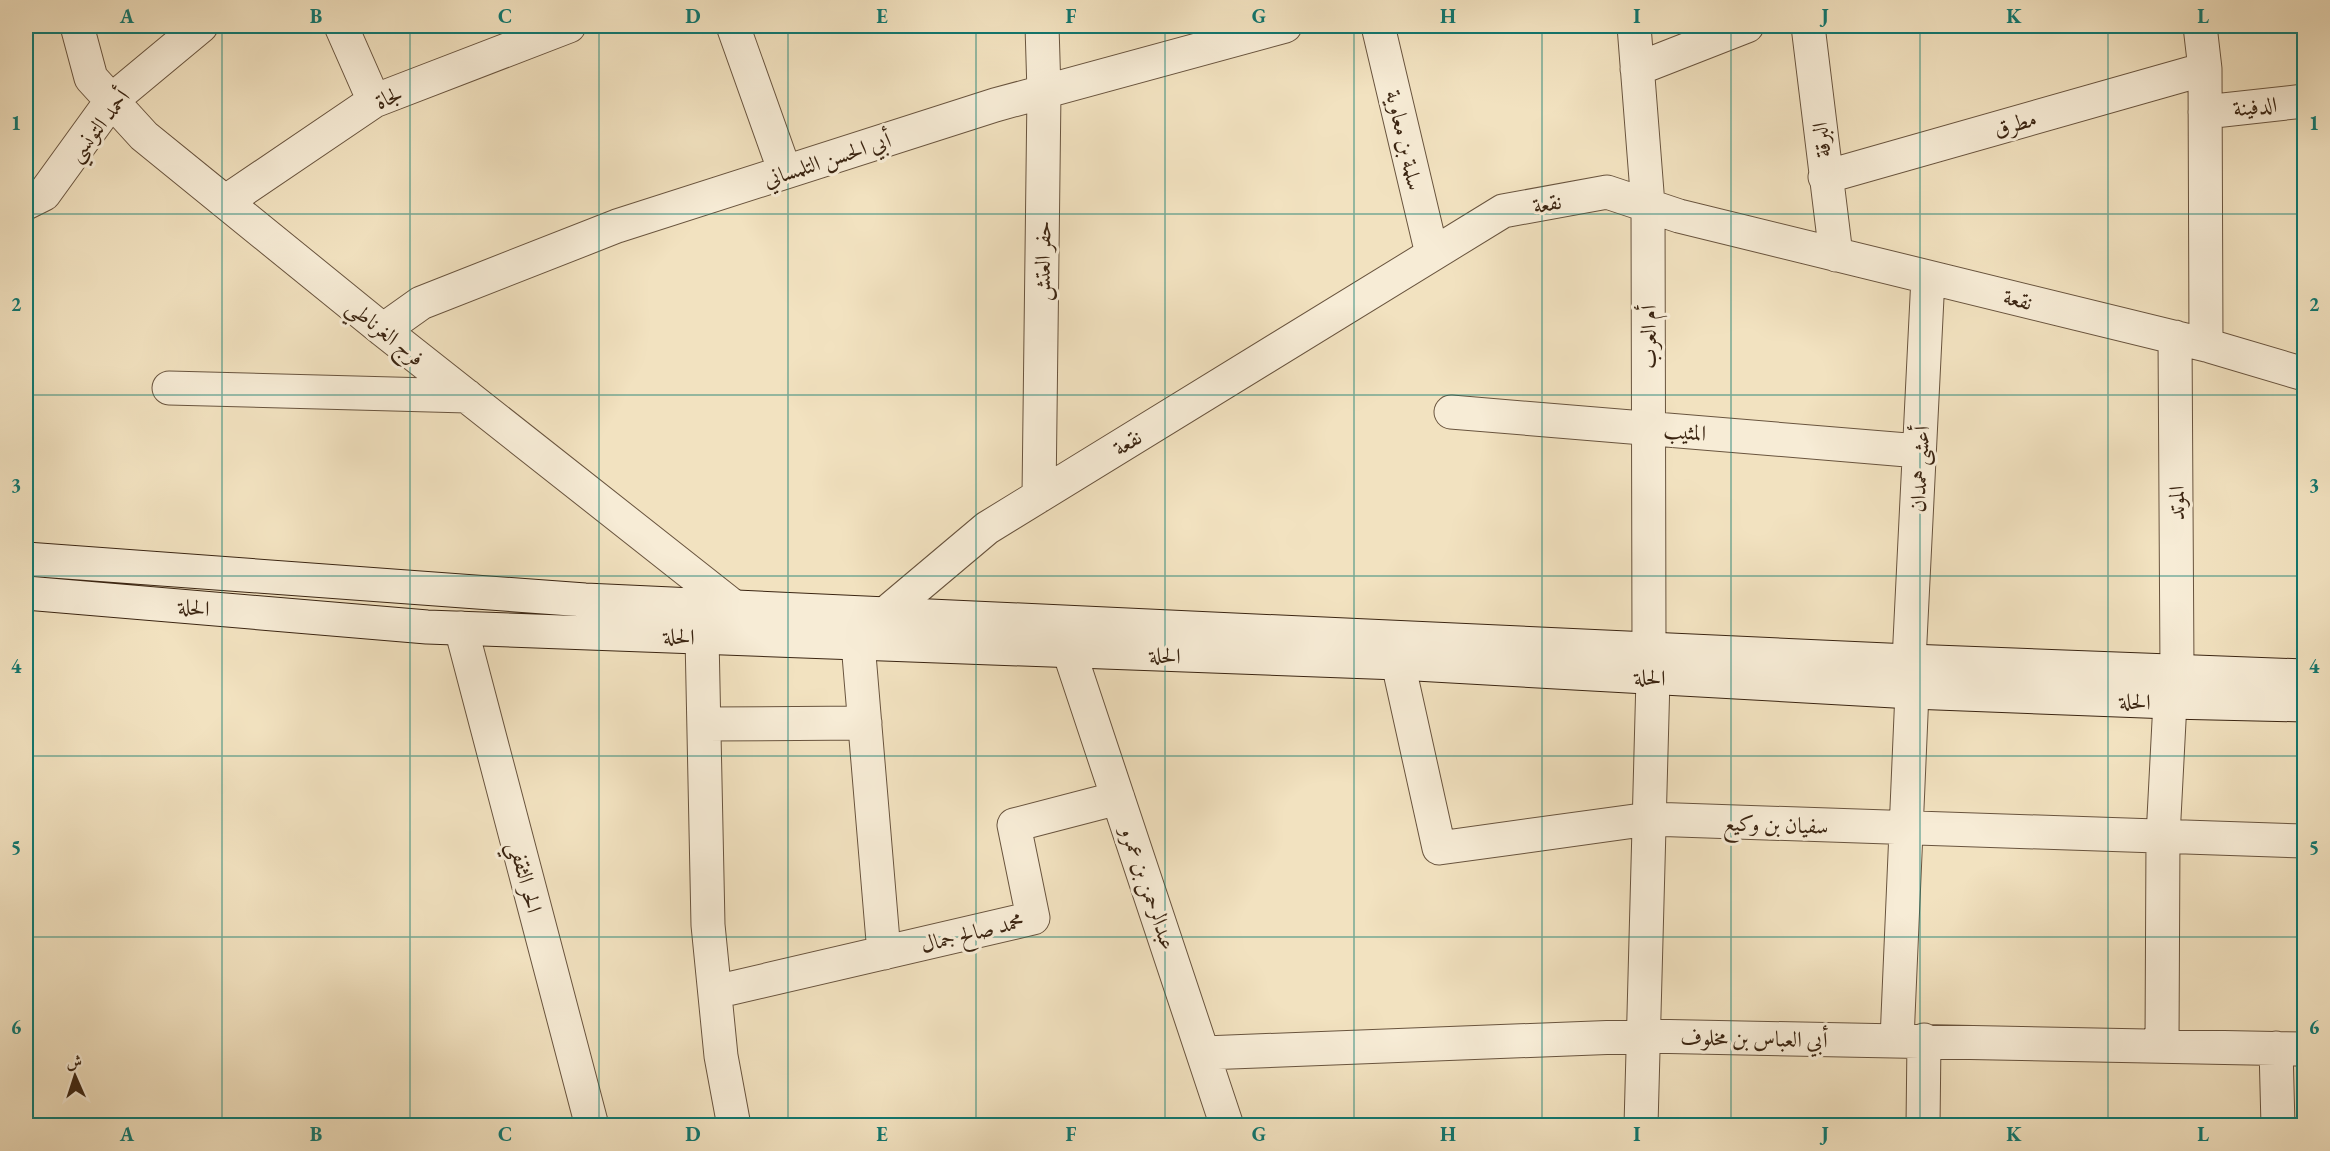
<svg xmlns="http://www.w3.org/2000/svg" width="2330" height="1151" viewBox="0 0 2330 1151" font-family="'EB Garamond',Amiri,serif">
<rect width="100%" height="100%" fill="#f2e2c0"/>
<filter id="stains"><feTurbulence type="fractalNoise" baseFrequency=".00333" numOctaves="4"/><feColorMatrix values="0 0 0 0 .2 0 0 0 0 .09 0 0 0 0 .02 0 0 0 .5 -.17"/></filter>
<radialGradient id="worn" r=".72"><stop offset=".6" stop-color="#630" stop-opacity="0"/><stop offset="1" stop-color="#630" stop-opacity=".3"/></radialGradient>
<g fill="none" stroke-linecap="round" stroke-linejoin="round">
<g stroke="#69543e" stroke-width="35">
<path id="minor" d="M 77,26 L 91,78 L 144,136 L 383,330 L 734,607
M 341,26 L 374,101
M 733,26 L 785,172
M 1378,26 L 1432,254
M 1634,26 L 1648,205 L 1649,648
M 1808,26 L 1836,255
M 2200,26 L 2205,69 L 2206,345
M 1637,69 L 1747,26
M 2205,112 L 2304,101
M 1825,177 L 2205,69
M 225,202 L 374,101 L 569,26
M 26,203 L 44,194 L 112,100 L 201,26
M 383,330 L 421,303 L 617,226 L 995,105 L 1285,26
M 2175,337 L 2177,670
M 169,388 L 467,396
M 1451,412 L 1919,451
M 1039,496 L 1044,92 L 1042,26
M 886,613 L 987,528 L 1503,211 L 1607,192 L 1679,216 L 2206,345 L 2304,374
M 461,628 L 592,1126
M 702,637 L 708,925 L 721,1056 L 734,1126
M 858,643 L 884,953
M 1069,651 L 1227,1126
M 1909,661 L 1928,277
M 1398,663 L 1439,848 L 1649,819 L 2304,841
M 704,724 L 865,723
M 715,992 L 1033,918 L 1014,825 L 1118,798
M 1897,1040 L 1912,692
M 2162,1044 L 2163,837 L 2170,702
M 2276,1048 L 2278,1126
M 1204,1053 L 1645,1036 L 2304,1049
M 1641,1126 L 1653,678
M 1923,1126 L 1924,1040"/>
</g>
<g stroke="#3b2512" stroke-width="35">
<path id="secondary" d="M 26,559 L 585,600 L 1909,661 L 2304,676
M 26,593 L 427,627 L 1398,663 L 1912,692 L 2170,702 L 2304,705"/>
</g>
<use href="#minor" stroke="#f7ecd6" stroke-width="33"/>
<use href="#secondary" stroke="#f7ecd6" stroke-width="33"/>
</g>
<path fill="none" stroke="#0f766e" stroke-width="1.5" stroke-opacity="0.55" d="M 222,26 L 222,1126M 410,26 L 410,1126M 599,26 L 599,1126M 788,26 L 788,1126M 976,26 L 976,1126M 1165,26 L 1165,1126M 1354,26 L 1354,1126M 1542,26 L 1542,1126M 1731,26 L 1731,1126M 1920,26 L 1920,1126M 2108,26 L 2108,1126M 26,214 L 2304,214M 26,395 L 2304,395M 26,576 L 2304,576M 26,756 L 2304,756M 26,937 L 2304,937"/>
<g text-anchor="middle" stroke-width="6" stroke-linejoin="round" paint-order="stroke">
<g font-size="22" fill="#3b2512" stroke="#f7ecd6">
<text transform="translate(388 97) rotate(-24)" y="8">لجاة</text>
<text transform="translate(2255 106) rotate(-6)" y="8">الدفينة</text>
<text transform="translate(2015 123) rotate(-16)" y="8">مطرق</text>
<text transform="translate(98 125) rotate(-51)" y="8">أحمد التونسي</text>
<text transform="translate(1405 140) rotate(77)" y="8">سلمة بن معاوية</text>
<text transform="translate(1821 140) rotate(-96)" y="8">البرقة</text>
<text transform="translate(827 159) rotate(-18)" y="8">أبي الحسن التلمساني</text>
<text transform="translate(1547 203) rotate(-10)" y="8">نقعة</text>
<text transform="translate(1042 261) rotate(-89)" y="8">حفر العتش</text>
<text transform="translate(2018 299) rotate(14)" y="8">نقعة</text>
<text transform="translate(386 332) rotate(39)" y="8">فرج الغرناطي</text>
<text transform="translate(1648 337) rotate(-90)" y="8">أم العرب</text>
<text transform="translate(1685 431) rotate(5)" y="8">المثيب</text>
<text transform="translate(1127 442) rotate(-32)" y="8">نقعة</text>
<text transform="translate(1919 469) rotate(-87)" y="8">أعشى همدان</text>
<text transform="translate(2176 503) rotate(-90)" y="8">الموتد</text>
<text transform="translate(194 607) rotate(5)" y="8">الحلة</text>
<text transform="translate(679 636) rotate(2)" y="8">الحلة</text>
<text transform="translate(1165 655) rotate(2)" y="8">الحلة</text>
<text transform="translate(1650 677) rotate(3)" y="8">الحلة</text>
<text transform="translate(2135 701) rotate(2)" y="8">الحلة</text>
<text transform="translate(1776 824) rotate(2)" y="8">سفيان بن وكيع</text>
<text transform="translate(526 877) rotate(75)" y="8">الحر الثقفي</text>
<text transform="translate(1149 888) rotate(71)" y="8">عبدالرحمن بن عمرو</text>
<text transform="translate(972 932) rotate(-14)" y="8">محمد صالح جمال</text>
<text transform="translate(1754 1038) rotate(1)" y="8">أبي العباس بن مخلوف</text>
</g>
</g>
<rect width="2330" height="1151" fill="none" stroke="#f2e2c0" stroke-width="66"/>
<g transform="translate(75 1076) rotate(357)" stroke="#f7ecd6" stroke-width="4.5" paint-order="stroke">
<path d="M0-4.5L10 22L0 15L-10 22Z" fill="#3b2512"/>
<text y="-9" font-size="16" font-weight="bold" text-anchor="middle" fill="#3b2512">ش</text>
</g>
<rect x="33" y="33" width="2264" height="1085" fill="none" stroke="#0f766e" stroke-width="2"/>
<g font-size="20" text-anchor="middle" font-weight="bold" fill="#0f766e">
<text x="127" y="23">A</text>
<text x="316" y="23">B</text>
<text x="505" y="23">C</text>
<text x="693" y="23">D</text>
<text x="882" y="23">E</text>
<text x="1071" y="23">F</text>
<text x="1259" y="23">G</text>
<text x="1448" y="23">H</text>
<text x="1637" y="23">I</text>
<text x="1825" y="23">J</text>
<text x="2014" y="23">K</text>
<text x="2203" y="23">L</text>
<text x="16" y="130">1</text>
<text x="2314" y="130">1</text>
<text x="16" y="311">2</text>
<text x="2314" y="311">2</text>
<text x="16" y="492">3</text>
<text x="2314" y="492">3</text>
<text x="16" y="673">4</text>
<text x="2314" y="673">4</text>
<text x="16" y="854">5</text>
<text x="2314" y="854">5</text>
<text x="16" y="1034">6</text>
<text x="2314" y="1034">6</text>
<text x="127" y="1141">A</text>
<text x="316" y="1141">B</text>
<text x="505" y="1141">C</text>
<text x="693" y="1141">D</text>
<text x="882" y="1141">E</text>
<text x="1071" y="1141">F</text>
<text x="1259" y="1141">G</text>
<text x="1448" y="1141">H</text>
<text x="1637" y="1141">I</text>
<text x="1825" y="1141">J</text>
<text x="2014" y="1141">K</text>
<text x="2203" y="1141">L</text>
</g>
<rect width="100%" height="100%" filter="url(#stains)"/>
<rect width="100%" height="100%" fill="url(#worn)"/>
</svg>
